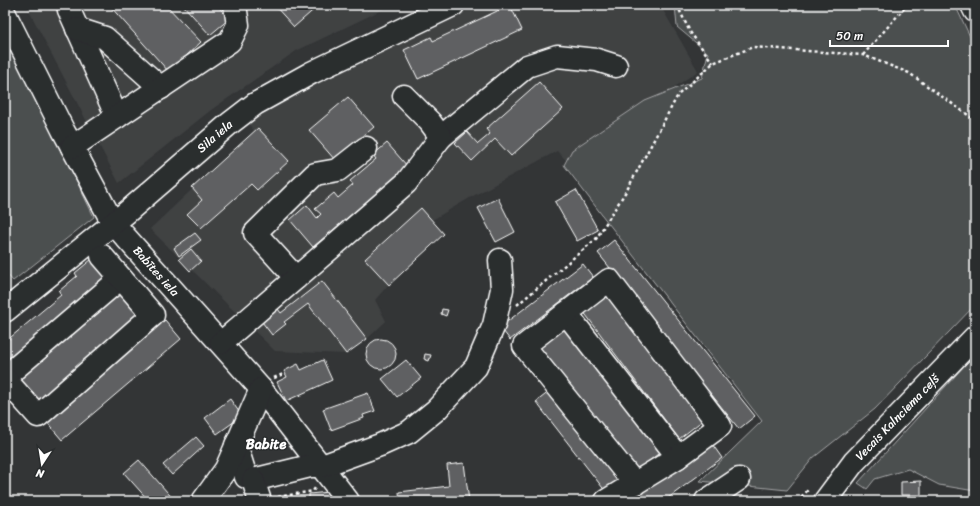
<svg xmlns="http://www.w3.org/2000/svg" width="980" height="506" viewBox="0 0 980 506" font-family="Sriracha,sans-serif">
<rect width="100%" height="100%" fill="#333536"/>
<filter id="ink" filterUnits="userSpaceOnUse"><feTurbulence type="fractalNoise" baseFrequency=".025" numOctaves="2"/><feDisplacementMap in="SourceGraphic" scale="8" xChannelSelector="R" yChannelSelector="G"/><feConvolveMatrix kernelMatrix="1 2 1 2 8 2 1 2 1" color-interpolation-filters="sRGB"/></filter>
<g filter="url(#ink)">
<path fill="#404243" d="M 26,5 L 392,5 L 296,51 L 211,110 L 119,183 Z
M 477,5 L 660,5 L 698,71 L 567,161 L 557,151 L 473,196 L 432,220 L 444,234 L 389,284 L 375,300 L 386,321 L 367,339 L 346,354 L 275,351 L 150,229 L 254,131 L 246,120 L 329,72 L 375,55 Z"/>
<path fill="#4c4f50" stroke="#a6a7a8" d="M 675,5 L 955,5 L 975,47 L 975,305 L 875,409 L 813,458 L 787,490 L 700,481 L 762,421 L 605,219 L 564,165 L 572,150 L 645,101 L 702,78 L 708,53 L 677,27 Z
M 5,33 L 94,217 L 13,281 L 5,272 Z
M 975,354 L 975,491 L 939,485 L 908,469 L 875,479 L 867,489 L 858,483 Z"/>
<path fill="#5f6162" stroke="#fff" d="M 109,5 L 166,5 L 201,42 L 169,72 Z
M 183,5 L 217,5 L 229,19 L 210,35 Z
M 274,5 L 319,5 L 294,27 Z
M 510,5 L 522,30 L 418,79 L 404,50 L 431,37 L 433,41 Z
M 539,82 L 563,109 L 511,156 L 495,139 L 472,161 L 455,143 L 467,132 L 478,144 L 490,134 L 486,129 Z
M 348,97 L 374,127 L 335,160 L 309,130 Z
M 258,128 L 289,161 L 257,190 L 251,184 L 201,228 L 187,214 L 202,200 L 192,188 Z
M 387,143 L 408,167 L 313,247 L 290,220 L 307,205 L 317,218 L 321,214 L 315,209 L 334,193 L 338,198 L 353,185 L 350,181 L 376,159 L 373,155 Z
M 576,190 L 598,230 L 577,241 L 555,202 Z
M 498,198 L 515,232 L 496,242 L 478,208 Z
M 421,208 L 444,234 L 389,285 L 365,259 Z
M 195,233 L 201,240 L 179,256 L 174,248 Z
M 614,240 L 755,416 L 739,429 L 598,253 Z
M 191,249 L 201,261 L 190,271 L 179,259 Z
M 92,259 L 107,278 L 5,363 L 5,342 L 61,295 L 59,291 L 77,276 L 75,273 Z
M 583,264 L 593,277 L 510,340 L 500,327 Z
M 322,281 L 367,339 L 346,354 L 308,304 L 284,322 L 286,324 L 272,335 L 259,318 L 275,305 L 281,313 Z
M 121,290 L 141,314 L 39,404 L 18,380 Z
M 607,293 L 703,420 L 679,439 L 583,311 Z
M 442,309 L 448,310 L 446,316 L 441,314 Z
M 165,320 L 181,339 L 62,440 L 46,421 Z
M 562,325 L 663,450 L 638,470 L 537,346 Z
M366 354a15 15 0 1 1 30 0a15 15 0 1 1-30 0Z
M 425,354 L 431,355 L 429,361 L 424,359 Z
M 323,360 L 332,380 L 286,401 L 277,382 L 287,377 L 284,371 L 298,364 L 301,370 Z
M 406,360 L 421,378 L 397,397 L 382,379 Z
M 550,391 L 620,481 L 606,492 L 536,402 Z
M 368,393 L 375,411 L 363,415 L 364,418 L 331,430 L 323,409 Z
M 230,399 L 242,416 L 217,434 L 205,418 Z
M 196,437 L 204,446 L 172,475 L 163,465 Z
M 710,441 L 722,458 L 664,501 L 628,501 Z
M 139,460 L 175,501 L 149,501 L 124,473 Z
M 464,463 L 469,501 L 400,501 L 399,492 L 449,486 L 447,465 Z
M 921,481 L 921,495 L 901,495 L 901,482 Z
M 329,492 L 330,501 L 307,501 L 309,499 L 309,494 Z"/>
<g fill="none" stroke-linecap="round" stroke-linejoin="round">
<g stroke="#fff" stroke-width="25">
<g id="minor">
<path d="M 68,5 L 69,10 L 117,117"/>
<path d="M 972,5 L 975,11"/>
<path id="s1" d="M 5,14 L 63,130 L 113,223 L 261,389 L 348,501"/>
<path d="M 77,29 L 105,38 L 161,88"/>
<path d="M 441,137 L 527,66 L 557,56 L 597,60 L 616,66"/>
<path d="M 72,147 L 230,41 L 238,25 L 235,5"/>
<path d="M 296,278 L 255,233 L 315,174 L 338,170 L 366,148"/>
<path id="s2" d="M 5,311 L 126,213 L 229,124 L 255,104 L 311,73 L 453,5"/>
<path d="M 566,313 L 678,457"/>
<path d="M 221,343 L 406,183 L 441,137 L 430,122 L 404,96"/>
<path d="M 5,377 L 121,278"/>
<path d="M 5,379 L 38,416 L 153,315 L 102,256"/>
<path d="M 236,445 L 246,477 L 253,480 L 310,466 L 322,466 L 380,445 L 409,432 L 436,410 L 476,367 L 494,325 L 502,289 L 500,260"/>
<path d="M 253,480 L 260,501"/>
<path d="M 203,501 L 226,469 L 261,389"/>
<path d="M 606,501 L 678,457 L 720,426 L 609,280 L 524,346 L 635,484"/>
<path d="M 706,501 L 739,479"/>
<path id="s3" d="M 825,501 L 854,462 L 975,337"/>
</g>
</g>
<path stroke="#fff" stroke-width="2.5" stroke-dasharray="3 3" stroke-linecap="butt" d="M 677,5 L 690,32 L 713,63
M 863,55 L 907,5
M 517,305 L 596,239 L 628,188 L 678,95 L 713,63 L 753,47 L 863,55 L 909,73 L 975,120
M 274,378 L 285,373
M 300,395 L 300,397
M 278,497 L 313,491 L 315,488
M 797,501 L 809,489"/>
<use href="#minor" stroke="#2a2d2e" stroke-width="22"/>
</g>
</g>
<g text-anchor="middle" stroke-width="3" stroke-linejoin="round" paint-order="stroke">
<g font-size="12" fill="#fff" stroke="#2a2d2e">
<text dy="4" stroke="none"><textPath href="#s2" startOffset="273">Sila iela</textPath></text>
<text dy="4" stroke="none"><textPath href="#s1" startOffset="300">Babītes iela</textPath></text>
<text dy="4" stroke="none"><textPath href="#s3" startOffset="111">Vecais Kalnciema ceļš</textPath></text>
</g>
<g font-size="14" font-weight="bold" fill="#fff" stroke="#2a2d2e">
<text x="266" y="449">Babite</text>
</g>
</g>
<rect width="980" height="506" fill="none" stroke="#2a2d2e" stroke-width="20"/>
<rect x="10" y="10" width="960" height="486" fill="none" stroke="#fff" stroke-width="1.5" filter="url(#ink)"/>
<g transform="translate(42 464) rotate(192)" stroke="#2a2d2e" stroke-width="3" paint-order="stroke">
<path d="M0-3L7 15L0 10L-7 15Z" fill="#ffffff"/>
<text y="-6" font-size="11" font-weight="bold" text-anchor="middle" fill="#ffffff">N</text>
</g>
<path d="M830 40v6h118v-6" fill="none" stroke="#ffffff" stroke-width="2"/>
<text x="836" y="40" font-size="12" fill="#ffffff" stroke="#2a2d2e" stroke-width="3" paint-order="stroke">50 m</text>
</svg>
